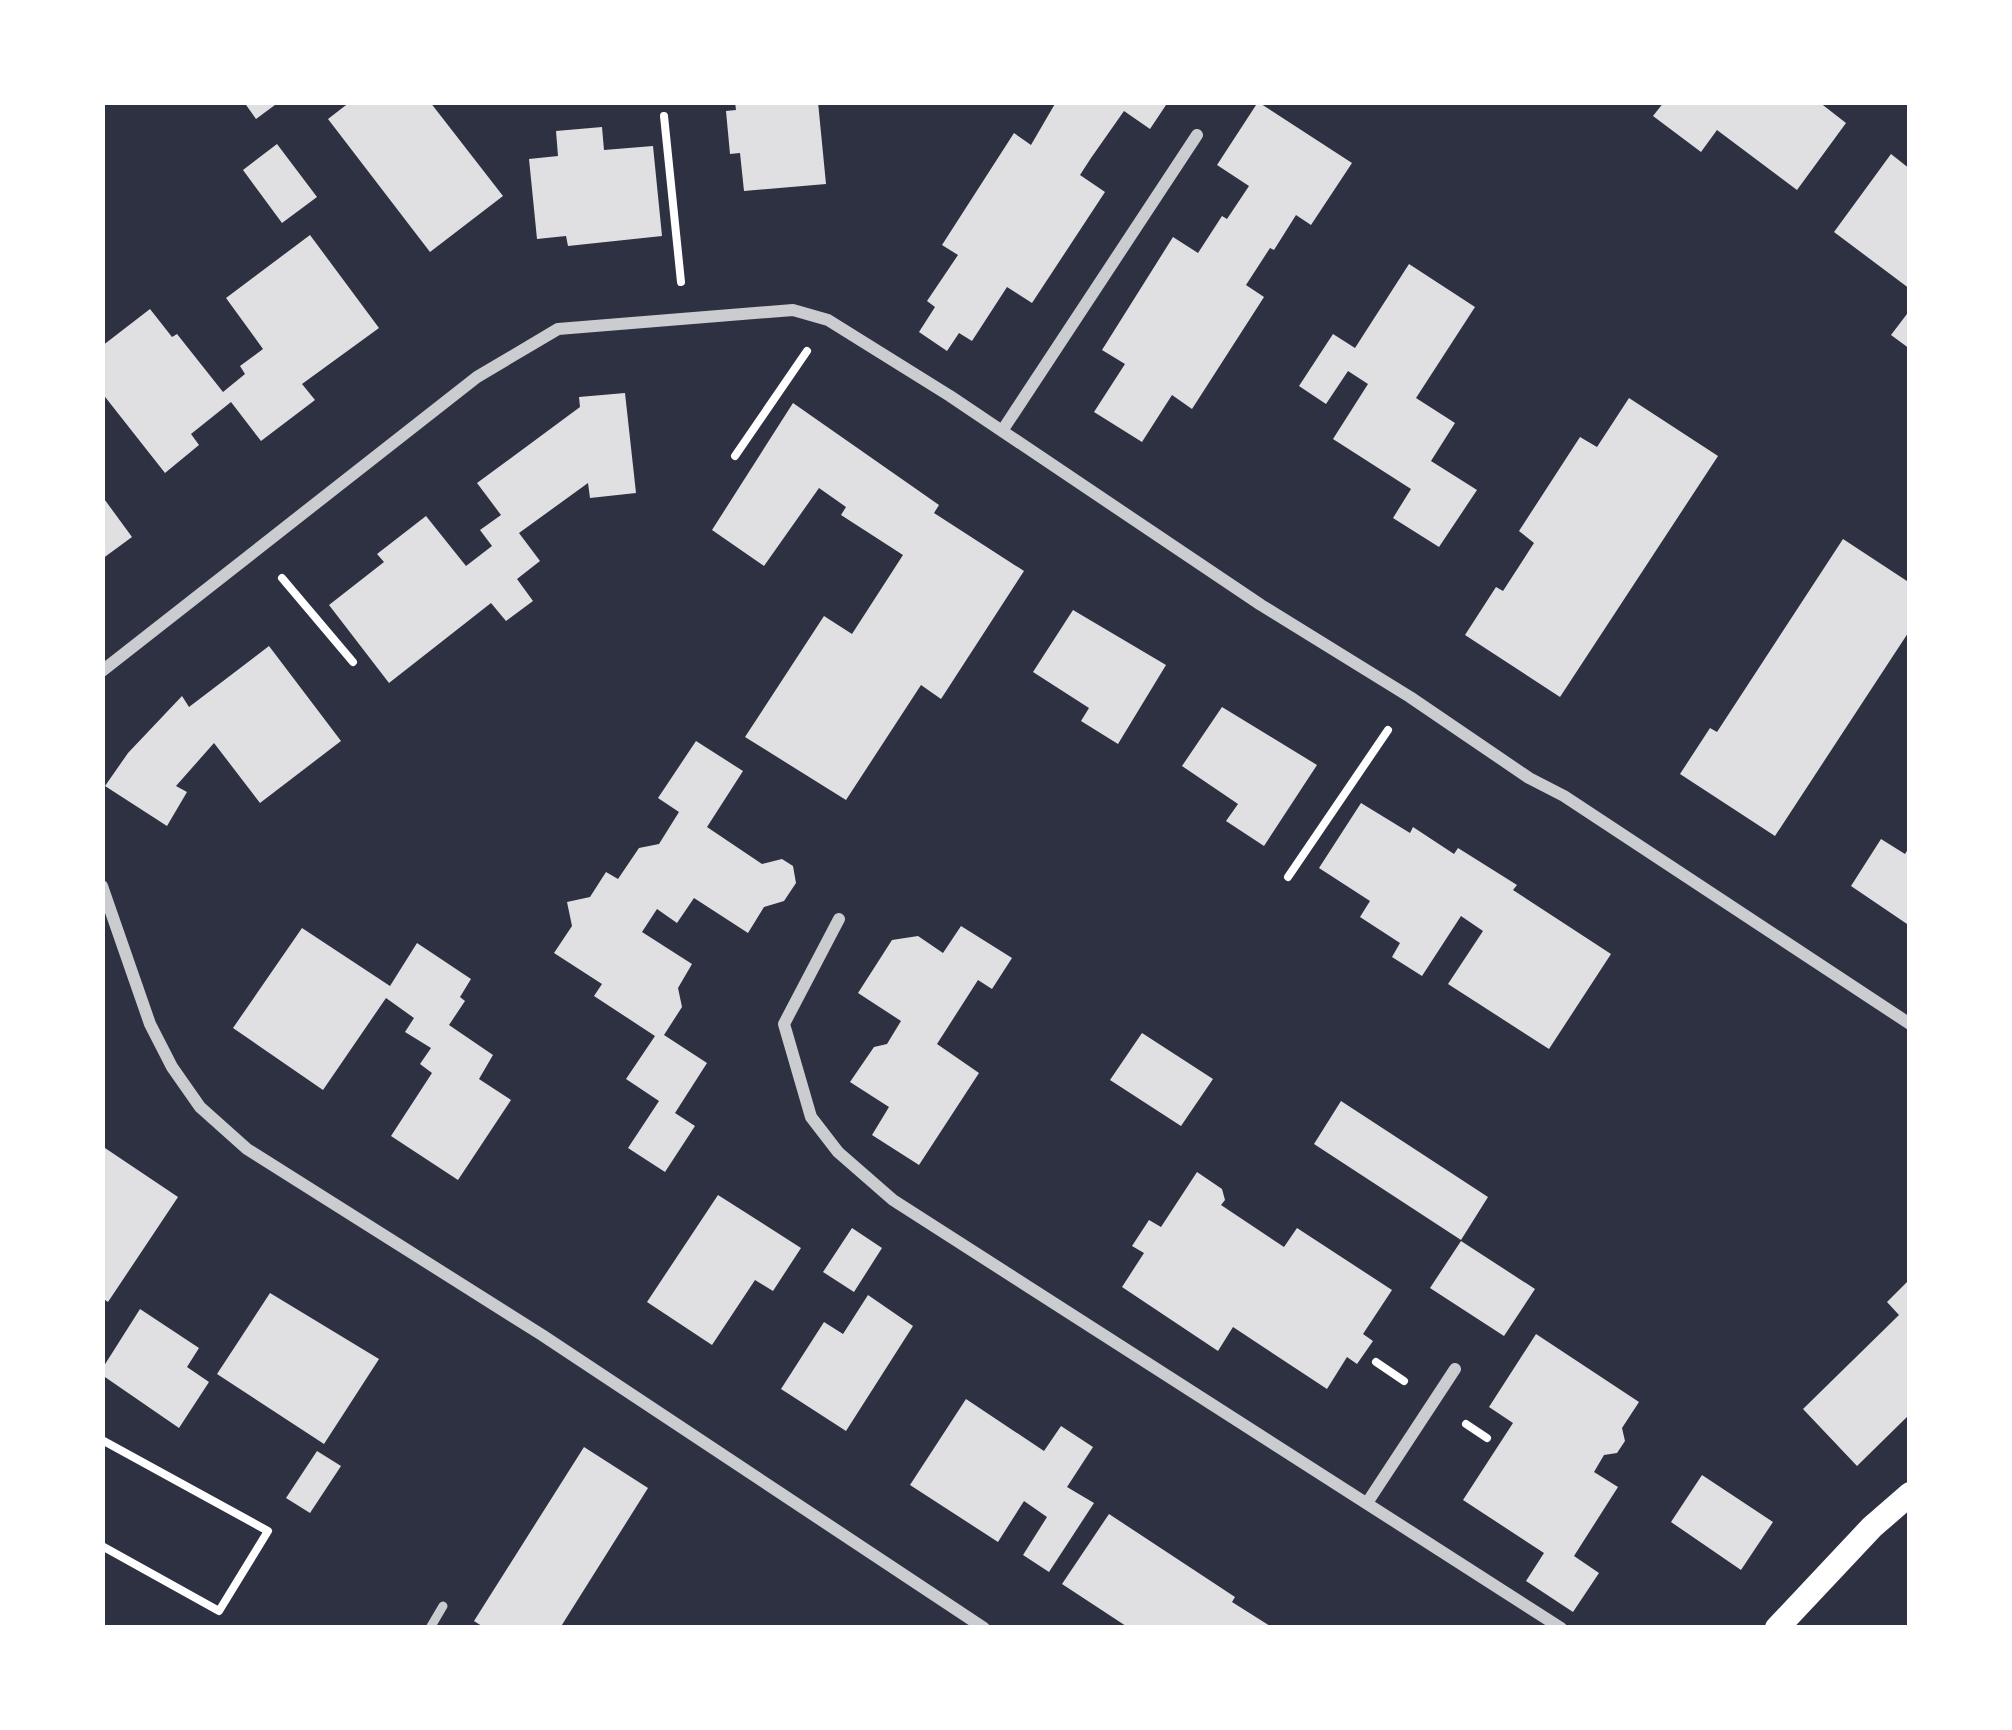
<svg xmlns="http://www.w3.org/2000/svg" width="2012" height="1730" viewBox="0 0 2012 1730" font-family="Commissioner,sans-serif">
<rect width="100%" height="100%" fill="#2d3142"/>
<path fill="#e0e0e3" d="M 244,102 L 279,102 L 256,119 Z
M 350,102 L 430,102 L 503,196 L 430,252 L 328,119 Z
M 735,102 L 818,102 L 826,184 L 744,191 L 740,153 L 730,154 L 726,111 L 736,110 Z
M 1056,102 L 1168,102 L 1150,129 L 1124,111 L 1091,158 L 1080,175 L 1105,192 L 1032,303 L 1007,287 L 972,341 L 959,333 L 947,351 L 919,332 L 935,307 L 927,301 L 958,255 L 942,245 L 1014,133 L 1031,145 Z
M 1258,102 L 1352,163 L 1311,225 L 1296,215 L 1274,250 L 1270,248 L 1246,285 L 1264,297 L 1192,409 L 1172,395 L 1142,442 L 1094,412 L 1125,364 L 1102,350 L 1173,237 L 1198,253 L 1222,216 L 1227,219 L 1249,186 L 1217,165 Z
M 1664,102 L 1819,102 L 1846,123 L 1797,190 L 1717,130 L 1701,152 L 1653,116 Z
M 602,127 L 604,150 L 653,146 L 662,236 L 568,246 L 566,236 L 537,239 L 529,159 L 558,156 L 556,131 Z
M 277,144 L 317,197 L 282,223 L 243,170 Z
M 1891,154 L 1910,169 L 1910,289 L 1834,232 Z
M 310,235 L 379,328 L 302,384 L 315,400 L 261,441 L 231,402 L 191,434 L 199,445 L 165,473 L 102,393 L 102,346 L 150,309 L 172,337 L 177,334 L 223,392 L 245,374 L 240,366 L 263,349 L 226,298 Z
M 1409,264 L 1475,307 L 1416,398 L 1455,423 L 1431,461 L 1477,490 L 1439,547 L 1393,518 L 1411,489 L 1333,439 L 1368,384 L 1348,371 L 1326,404 L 1299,386 L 1333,334 L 1355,348 Z
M 1910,310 L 1910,349 L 1891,335 Z
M 625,393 L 636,493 L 590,498 L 588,483 L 519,533 L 540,561 L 517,579 L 533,601 L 506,621 L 491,603 L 389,683 L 329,605 L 384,562 L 377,554 L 426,516 L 466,566 L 492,546 L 480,530 L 501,515 L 477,483 L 580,407 L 579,397 Z
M 1629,398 L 1718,456 L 1560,697 L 1465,635 L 1496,587 L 1503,591 L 1534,543 L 1519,531 L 1580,437 L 1597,447 Z
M 793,403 L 939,505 L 934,513 L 1024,571 L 941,699 L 921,685 L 846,800 L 745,737 L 824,616 L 852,634 L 903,555 L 841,515 L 846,507 L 819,488 L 764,566 L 712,530 Z
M 102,496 L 132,537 L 102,559 Z
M 1843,539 L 1910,583 L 1910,630 L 1775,836 L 1680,774 L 1710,728 L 1717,732 Z
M 1073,610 L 1166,665 L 1118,744 L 1081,721 L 1089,708 L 1033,672 Z
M 269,646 L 341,741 L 260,803 L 214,743 L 176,786 L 187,792 L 167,826 L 105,786 L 128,753 L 182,696 L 189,707 Z
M 1222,707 L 1317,765 L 1264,846 L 1226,821 L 1238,804 L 1182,766 Z
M 696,741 L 743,771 L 707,827 L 762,864 L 782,859 L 793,866 L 796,883 L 784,901 L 764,907 L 748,933 L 694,898 L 677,923 L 657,909 L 642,932 L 692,964 L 678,988 L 682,1007 L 664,1035 L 707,1063 L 675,1113 L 695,1126 L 665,1172 L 628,1148 L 659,1101 L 626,1079 L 655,1036 L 594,996 L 602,984 L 554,953 L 572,926 L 567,902 L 590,897 L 606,872 L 618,879 L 639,848 L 659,844 L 679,812 L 658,798 Z
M 1361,803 L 1410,833 L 1413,827 L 1454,854 L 1458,848 L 1517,885 L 1513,890 L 1611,954 L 1549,1049 L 1448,984 L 1483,931 L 1461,916 L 1422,976 L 1392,957 L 1400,943 L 1360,917 L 1370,901 L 1319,868 Z
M 1881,839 L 1905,854 L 1910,846 L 1910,926 L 1851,886 Z
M 961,926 L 1012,958 L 992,989 L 978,980 L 937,1044 L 979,1073 L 919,1165 L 872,1135 L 889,1107 L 850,1082 L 874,1047 L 887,1044 L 901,1021 L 858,993 L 892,940 L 918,936 L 943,953 Z
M 302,928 L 390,986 L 417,943 L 471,979 L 460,997 L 465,1001 L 449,1025 L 493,1055 L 479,1079 L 511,1100 L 458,1180 L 391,1136 L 432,1073 L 420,1064 L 431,1048 L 405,1032 L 414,1018 L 386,998 L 323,1090 L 233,1028 Z
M 1142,1033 L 1213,1079 L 1181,1126 L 1110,1080 Z
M 1341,1101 L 1488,1197 L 1461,1240 L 1314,1144 Z
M 102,1146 L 178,1197 L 108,1302 L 102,1298 Z
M 1197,1172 L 1222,1189 L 1225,1200 L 1221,1205 L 1284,1247 L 1297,1228 L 1392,1290 L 1363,1334 L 1373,1341 L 1357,1364 L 1347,1357 L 1327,1389 L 1233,1327 L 1218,1351 L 1122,1287 L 1144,1253 L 1132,1246 L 1149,1220 L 1161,1227 Z
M 718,1195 L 801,1248 L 773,1291 L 755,1280 L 712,1345 L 647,1302 Z
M 852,1228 L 882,1248 L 854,1292 L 823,1272 Z
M 1461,1241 L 1535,1289 L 1504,1336 L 1430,1288 Z
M 1910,1279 L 1910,1414 L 1857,1466 L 1803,1409 L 1899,1315 L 1887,1302 Z
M 270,1293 L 379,1359 L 324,1444 L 217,1374 Z
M 868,1295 L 913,1326 L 846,1431 L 781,1389 L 824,1322 L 843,1334 Z
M 140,1309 L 199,1348 L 187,1367 L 209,1382 L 179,1428 L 102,1375 L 102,1369 Z
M 1536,1334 L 1639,1402 L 1622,1428 L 1625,1441 L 1617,1453 L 1604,1455 L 1594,1472 L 1618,1487 L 1574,1556 L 1599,1573 L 1573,1612 L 1526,1581 L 1544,1553 L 1463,1500 L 1513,1423 L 1489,1407 Z
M 966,1399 L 1044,1451 L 1061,1426 L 1093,1447 L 1067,1487 L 1094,1503 L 1049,1572 L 1023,1555 L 1047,1517 L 1024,1501 L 998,1542 L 910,1485 Z
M 584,1447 L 648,1488 L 560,1628 L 485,1628 L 474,1621 Z
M 317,1451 L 341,1466 L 310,1513 L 286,1498 Z
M 1702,1475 L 1773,1522 L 1741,1570 L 1671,1522 Z
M 1109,1514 L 1235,1597 L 1232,1602 L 1273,1628 L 1129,1628 L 1062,1584 Z"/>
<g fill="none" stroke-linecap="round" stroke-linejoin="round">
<path stroke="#fff" stroke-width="8" d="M 664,116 L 681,282
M 735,456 L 807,351
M 282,578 L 353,662
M 1288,877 L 1388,730
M 1376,1362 L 1404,1381
M 1466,1424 L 1487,1438
M 102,1440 L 268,1531 L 219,1611 L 102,1546"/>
<path stroke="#caccd0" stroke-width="9" d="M 430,1628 L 443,1606"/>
<path stroke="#caccd0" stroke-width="12" d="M 1002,431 L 1197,135
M 102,671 L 477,377 L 558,329 L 793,310 L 828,320 L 950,396 L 1261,605 L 1410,697 L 1529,778 L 1564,796 L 1910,1024
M 102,886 L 150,1024 L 172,1067 L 200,1107 L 247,1149 L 542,1335 L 984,1628
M 839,919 L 784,1024 L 811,1117 L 838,1152 L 893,1200 L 1561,1628
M 1367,1503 L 1455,1369"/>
<path stroke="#fff" stroke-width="24" d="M 1777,1628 L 1872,1527 L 1910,1494"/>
</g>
<rect width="2012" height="1730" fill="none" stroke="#ffffff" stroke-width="210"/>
</svg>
